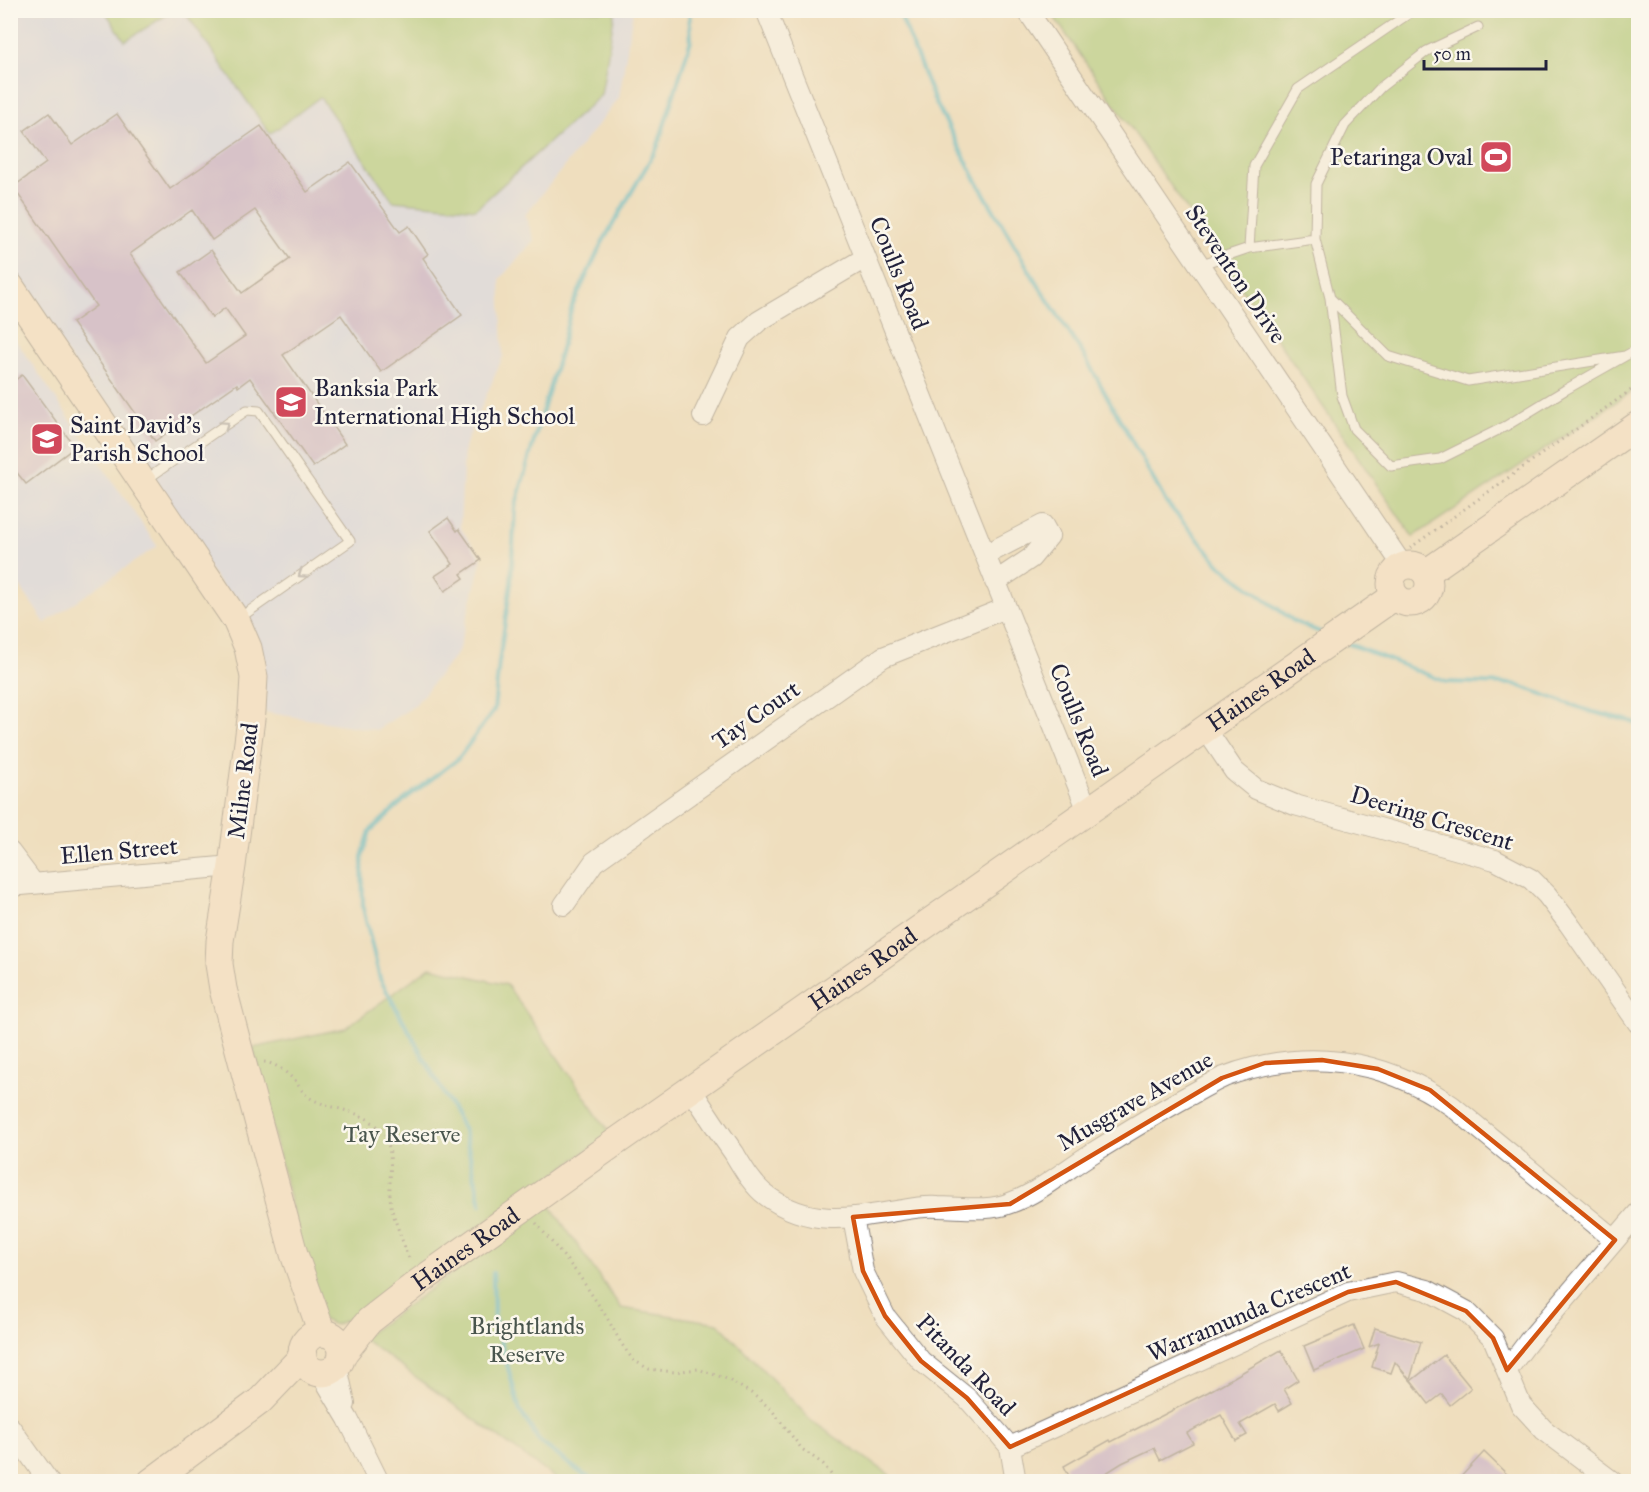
<svg xmlns="http://www.w3.org/2000/svg" width="1649" height="1492" viewBox="0 0 1649 1492" font-family="'IM FELL Great Primer',serif">
<rect width="100%" height="100%" fill="#fbf7ec"/>
<filter id="ink" filterUnits="userSpaceOnUse"><feTurbulence type="fractalNoise" baseFrequency=".0167" numOctaves="2"/><feDisplacementMap in="SourceGraphic" scale="12" xChannelSelector="R" yChannelSelector="G"/><feConvolveMatrix kernelMatrix="1 2 1 2 8 2 1 2 1" color-interpolation-filters="sRGB"/></filter>
<filter id="wash" filterUnits="userSpaceOnUse"><feTurbulence type="fractalNoise" baseFrequency=".008" numOctaves="4" result="noise"/><feDisplacementMap in="SourceGraphic" scale="24" xChannelSelector="R" yChannelSelector="G"/><feGaussianBlur stdDeviation="1.35" result="paint"/><feColorMatrix in="noise" values="0 0 0 0 0 0 0 0 0 0 0 0 0 0 0 0 0 1.4 0 .05"/><feComposite in="paint" operator="in"/></filter>
<g filter="url(#wash)">
<rect width="100%" height="100%" fill="#efdebe"/>
<path fill="#d1d9f9" d="M 10,11 L 633,11 L 619,98 L 525,215 L 534,240 L 500,279 L 503,356 L 464,448 L 460,527 L 482,558 L 458,652 L 414,706 L 376,730 L 264,712 L 249,628 L 11,269 Z
M 10,332 L 157,546 L 45,623 L 11,573 Z"/>
<path fill="#a3cc77" stroke="#627759" stroke-width="1.5" d="M 105,11 L 173,11 L 125,41 Z
M 184,11 L 615,11 L 601,95 L 476,209 L 393,201 L 320,97 L 270,134 Z
M 1050,11 L 1638,11 L 1638,387 L 1413,537 Z
M 430,967 L 507,985 L 611,1134 L 346,1320 L 335,1325 L 323,1320 L 316,1309 L 253,1048 L 345,1028 Z
M 549,1204 L 621,1308 L 718,1323 L 812,1421 L 890,1475 L 892,1481 L 559,1481 L 362,1338 Z"/>
<g fill="none" stroke-linecap="round" stroke-linejoin="round">
<path stroke="#4db6ca" stroke-width="4.5" d="M 901,10 L 901,17 L 934,99 L 976,180 L 1035,280 L 1085,357 L 1166,502 L 1221,566 L 1295,622 L 1325,634
M 1344,642 L 1446,682 L 1514,684 L 1589,711 L 1634,722 L 1638,725
M 481,1204 L 464,1130 L 380,979 L 363,908 L 362,857 L 370,831 L 405,799 L 458,759 L 494,710 L 499,662 L 511,583 L 515,508 L 535,437 L 561,349 L 572,306 L 602,243 L 657,148 L 691,40 L 689,10
M 493,1273 L 494,1317 L 520,1411 L 540,1442 L 584,1475 L 601,1482"/>
</g>
<g id="blocks">
<path fill="#bba1d4" fill-rule="evenodd" d="M 49,113 L 72,145 L 117,114 L 170,189 L 261,126 L 307,192 L 350,162 L 400,232 L 409,226 L 428,254 L 423,258 L 462,315 L 381,372 L 341,315 L 283,355 L 345,444 L 313,467 L 250,378 L 238,387 L 237,384 L 155,441 L 72,323 L 96,306 L 13,187 L 46,163 L 24,131 ZM 192,210 L 212,240 L 255,210 L 290,259 L 242,293 L 211,250 L 180,272 L 212,318 L 225,308 L 245,336 L 206,363 L 130,254 Z
M 22,375 L 75,447 L 26,484 L 10,464 L 10,384 Z
M 448,518 L 457,531 L 459,529 L 481,560 L 461,574 L 464,578 L 445,591 L 435,576 L 453,564 L 430,531 Z
M 1354,1325 L 1364,1349 L 1314,1370 L 1304,1346 Z
M 1375,1328 L 1421,1342 L 1410,1380 L 1395,1362 L 1391,1373 L 1372,1367 L 1379,1343 L 1369,1347 Z
M 1281,1350 L 1298,1380 L 1284,1389 L 1292,1403 L 1279,1411 L 1275,1404 L 1240,1424 L 1247,1435 L 1236,1441 L 1221,1415 L 1187,1433 L 1193,1443 L 1160,1460 L 1154,1448 L 1122,1463 L 1092,1482 L 1089,1477 L 1081,1482 L 1072,1482 L 1064,1466 L 1110,1440 L 1111,1442 L 1208,1392 Z
M 1444,1355 L 1471,1388 L 1450,1405 L 1442,1394 L 1429,1404 L 1411,1381 Z
M 1484,1452 L 1515,1482 L 1456,1482 Z"/>
</g>
</g>
<g filter="url(#ink)">
<use href="#blocks" fill-opacity="0" stroke="#88807c" stroke-width="1.5"/>
<g fill="none" stroke-linecap="round" stroke-linejoin="round">
<g stroke="#88807c" stroke-width="11">
<path id="service" d="M 1315,239 L 1330,298 L 1388,356 L 1468,381 L 1625,356 L 1638,349
M 1249,248 L 1315,239 L 1316,184 L 1345,125 L 1381,87 L 1427,51 L 1478,27
M 1199,265 L 1249,248 L 1254,166 L 1298,89 L 1414,10
M 1330,298 L 1342,396 L 1354,429 L 1391,466 L 1440,459 L 1506,426 L 1565,390 L 1625,356
M 144,481 L 247,410 L 259,411 L 350,541 L 238,619"/>
</g>
<g stroke="#88807c" stroke-width="22">
<path id="minor" d="M 766,10 L 1088,811
M 1027,10 L 1403,566
M 703,416 L 740,338 L 759,321 L 865,258
M 985,555 L 1043,525 L 1049,536 L 1031,558 L 995,582
M 1205,728 L 1234,771 L 1256,789 L 1295,805 L 1495,860 L 1531,879 L 1547,895 L 1569,924 L 1638,1023
M 10,852 L 34,884
M 10,886 L 232,866
M 564,905 L 594,862 L 883,657 L 1006,608
M 691,1089 C 705,1111 719,1132 734,1153 C 743,1168 753,1186 767,1196 C 811,1228 852,1218 902,1210 C 913,1208 926,1206 938,1207 C 961,1207 988,1212 1010,1203 C 1039,1193 1065,1170 1091,1154 C 1123,1134 1155,1114 1188,1096 C 1200,1090 1212,1082 1224,1077 C 1304,1047 1383,1058 1452,1106 L 1615,1240
M 853,1217 L 863,1271 L 885,1316 L 921,1361 L 967,1398 L 999,1434 L 1010,1447 L 1016,1482
M 337,1366 L 345,1404
M 1507,1370 L 1528,1342 L 1638,1213
M 320,1372 L 348,1419 L 379,1482
M 10,1427 L 49,1482
M 1010,1447 L 1348,1292 L 1396,1282 L 1427,1290 L 1466,1311 L 1493,1338 L 1521,1405 L 1544,1430 L 1613,1482"/>
</g>
<g stroke="#88807c" stroke-width="29">
<g id="secondary">
<path d="M 10,286 L 236,620 L 248,648 L 254,677 L 252,711 L 232,866 L 220,941 L 219,964 L 223,989 L 242,1061 L 294,1254 L 322,1333"/>
<circle cx="1410" cy="584" r="19"/>
<path d="M 1426,573 L 1638,425"/>
<circle cx="322" cy="1353" r="20"/>
<path id="s1" d="M 342,1355 L 369,1321 L 419,1282 L 617,1141 L 1395,596"/>
<path d="M 151,1482 L 260,1401 L 303,1356"/>
</g>
</g>
<path stroke="#88807c" stroke-width="3" stroke-dasharray="1.5 4.5" stroke-linecap="butt" d="M 1410,548 L 1638,385
M 264,1062 C 275,1063 288,1073 295,1081 C 300,1087 303,1094 310,1098 C 331,1110 358,1109 377,1126 C 400,1146 385,1184 392,1210 C 397,1227 404,1245 410,1261
M 536,1223 L 578,1274 L 606,1316 L 621,1343 L 633,1360 L 649,1369 L 674,1372 L 698,1369 L 727,1379 L 751,1393 L 771,1409 L 802,1449 L 823,1464 L 837,1482"/>
<use href="#service" stroke="#fff" stroke-width="9"/>
<use href="#minor" stroke="#fff" stroke-width="20"/>
<use href="#secondary" stroke="#fbe5cf" stroke-width="27"/>
</g>
<defs><path id="oneway-chevron" d="M-2-3.5L2.5 0L-2 3.5" fill="none" stroke-width="1.6" stroke-linecap="round" stroke-linejoin="round" transform="scale(1.5)"/></defs>
<g stroke="#9c9ca7">
<use href="#oneway-chevron" transform="translate(225 425) rotate(-35)"/>
<use href="#oneway-chevron" transform="translate(302 574) rotate(146)"/>
</g>
</g>
<path d="M0 0H1649V1492H0ZM 1322,1060 L 1378,1069 L 1430,1090 L 1615,1240 L 1507,1370 L 1493,1338 L 1466,1311 L 1396,1282 L 1348,1292 L 1010,1447 L 967,1398 L 921,1361 L 885,1316 L 863,1271 L 853,1217 L 1010,1204 L 1222,1078 L 1265,1063 Z" fill="#efdebe" fill-opacity=".55" fill-rule="evenodd"/>
<path fill="none" stroke="#d45411" stroke-width="4.5" stroke-linejoin="round" d="M 1322,1060 L 1378,1069 L 1430,1090 L 1615,1240 L 1507,1370 L 1493,1338 L 1466,1311 L 1396,1282 L 1348,1292 L 1010,1447 L 967,1398 L 921,1361 L 885,1316 L 863,1271 L 853,1217 L 1010,1204 L 1222,1078 L 1265,1063 Z"/>
<defs>
<g id="stadium-square" transform="scale(1.725)"><rect x="-9" y="-9" width="18" height="18" rx="4" fill="#d1495b" stroke="#fbf7ec"/><path d="M0-5a6.5 5 0 1 0 0 10a6.5 5 0 1 0 0-10ZM-3.5-1.8h7v3.6h-7Z" fill="#fff"/></g>
<g id="school-square" transform="scale(1.725)"><rect x="-9" y="-9" width="18" height="18" rx="4" fill="#d1495b" stroke="#fbf7ec"/><path d="M0-5L7-2L0 1L-7-2ZM-4 1L0 2.5L4 1V4Q0 6-4 4Z" fill="#fff"/></g>
</defs>
<g fill-rule="evenodd">
<use href="#stadium-square" x="1496" y="157"/>
<use href="#school-square" x="291" y="402"/>
<use href="#school-square" x="47" y="439"/>
</g>
<g text-anchor="middle" stroke-width="5" stroke-linejoin="round" paint-order="stroke">
<g font-size="24" fill="#22223b" stroke="#fbf7ec" text-anchor="start">
<text x="1473" y="165" text-anchor="end">Petaringa Oval</text>
<text x="314" y="396">Banksia Park<tspan x="314" dy="28">International High School</tspan></text>
<text x="70" y="433">Saint David's<tspan x="70" dy="28">Parish School</tspan></text>
</g>
<g font-size="24" fill="#22223b" stroke="#fbf7ec">
<text transform="translate(899 273) rotate(68)" y="8">Coulls Road</text>
<text transform="translate(1236 274) rotate(56)" y="8">Steventon Drive</text>
<text dy="8" stroke="none"><textPath href="#s1" startOffset="1136">Haines Road</textPath></text>
<text transform="translate(756 715) rotate(-35)" y="8">Tay Court</text>
<text transform="translate(1079 720) rotate(68)" y="8">Coulls Road</text>
<text transform="translate(243 781) rotate(-83)" y="8">Milne Road</text>
<text transform="translate(1432 818) rotate(17)" y="8">Deering Crescent</text>
<text transform="translate(119 851) rotate(-5)" y="8">Ellen Street</text>
<text dy="8" stroke="none"><textPath href="#s1" startOffset="650">Haines Road</textPath></text>
<text transform="translate(1135 1101) rotate(-30)" y="8">Musgrave Avenue</text>
<text dy="8" stroke="none"><textPath href="#s1" startOffset="164">Haines Road</textPath></text>
<text transform="translate(1249 1312) rotate(-23)" y="8">Warramunda Crescent</text>
<text transform="translate(966 1365) rotate(46)" y="8">Pitanda Road</text>
</g>
<g font-size="24" fill="#49554d" stroke="#fbf7ec">
<text x="402" y="1142">Tay Reserve</text>
<text x="527" y="1334">Brightlands<tspan x="527" dy="28">Reserve</tspan></text>
</g>
</g>
<rect width="1649" height="1492" fill="none" stroke="#fbf7ec" stroke-width="36"/>
<path d="M1424 60v9h122v-9" fill="none" stroke="#22223b" stroke-width="3"/>
<text x="1433" y="60" font-size="18" fill="#22223b" stroke="#fbf7ec" stroke-width="4.5" paint-order="stroke">50 m</text>
</svg>
